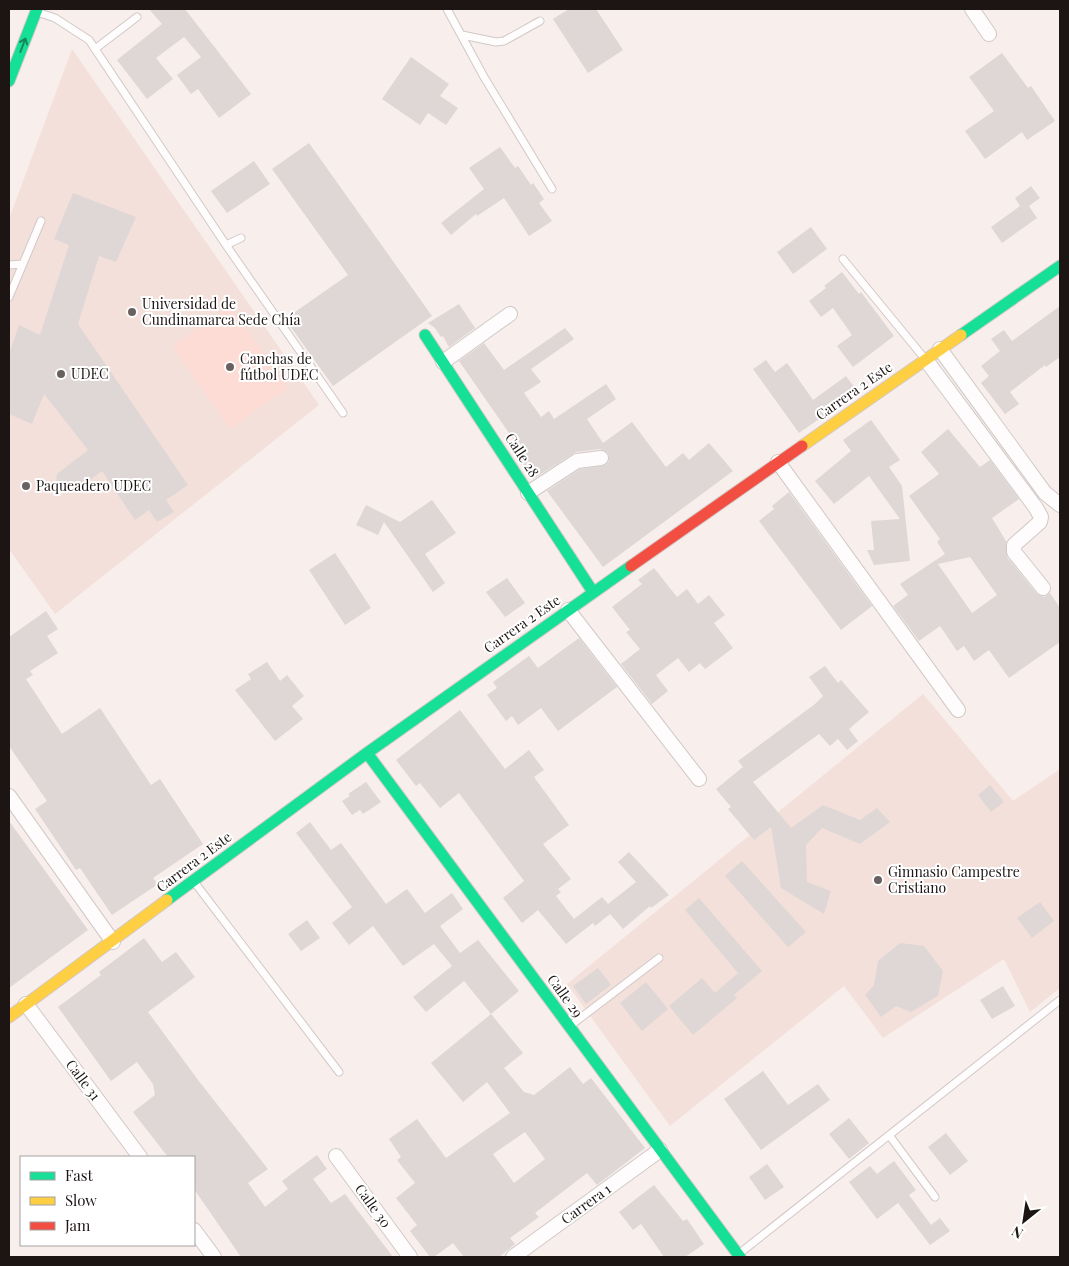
<svg xmlns="http://www.w3.org/2000/svg" width="1069" height="1266" viewBox="0 0 1069 1266" font-family="'Playfair Display',serif">
<rect width="100%" height="100%" fill="#f8eeeb"/>
<path fill="#f3e0da" d="M 72,49 L 319,405 L 55,614 L 9,549 L 9,219 Z
M 923,694 L 1013,801 L 1060,769 L 1060,988 L 1030,1012 L 1004,959 L 883,1038 L 844,986 L 670,1126 L 567,984 Z"/>
<path fill="#fcdcd4" d="M 230,306 L 288,388 L 230,429 L 172,346 Z"/>
<path fill="#dfd7d5" fill-rule="evenodd" d="M 149,9 L 185,9 L 251,94 L 219,118 L 198,89 L 191,94 L 177,75 L 201,57 L 184,37 L 156,58 L 173,79 L 147,99 L 117,60 L 162,24 Z
M 569,9 L 596,9 L 623,50 L 588,73 L 553,19 Z
M 1002,53 L 1028,88 L 1031,86 L 1055,121 L 1027,140 L 1022,132 L 985,159 L 965,131 L 994,111 L 969,77 Z
M 411,57 L 449,84 L 440,96 L 458,108 L 446,125 L 428,113 L 420,125 L 382,99 Z
M 309,143 L 432,316 L 333,386 L 285,319 L 348,275 L 272,169 Z
M 500,147 L 515,168 L 518,166 L 531,185 L 533,183 L 544,199 L 539,203 L 552,221 L 529,236 L 504,198 L 477,216 L 476,214 L 451,235 L 441,223 L 484,189 L 469,168 Z
M 254,161 L 270,184 L 227,213 L 211,191 Z
M 1031,186 L 1040,198 L 1029,206 L 1037,218 L 1002,243 L 991,227 L 1020,206 L 1015,198 Z
M 73,193 L 136,217 L 116,262 L 99,256 L 78,324 L 188,485 L 166,500 L 174,512 L 157,522 L 149,510 L 135,520 L 102,471 L 73,493 L 59,491 L 56,485 L 57,474 L 88,450 L 44,394 L 32,424 L 9,414 L 9,354 L 19,325 L 40,335 L 69,245 L 54,239 Z
M 811,227 L 827,249 L 793,274 L 777,252 Z
M 842,272 L 859,294 L 861,292 L 894,336 L 853,367 L 837,346 L 852,335 L 833,308 L 821,317 L 809,301 L 826,288 L 824,286 Z
M 459,304 L 475,328 L 449,347 L 443,336 L 441,337 L 435,328 L 428,323 Z
M 1060,306 L 1060,357 L 1046,367 L 1045,365 L 1010,392 L 1019,404 L 1005,414 L 981,383 L 989,376 L 981,366 L 1000,351 L 991,339 L 1004,330 L 1012,341 Z
M 565,328 L 574,339 L 531,369 L 541,382 L 524,393 L 541,417 L 549,411 L 554,419 L 606,384 L 616,399 L 587,419 L 603,443 L 632,422 L 666,467 L 683,453 L 689,460 L 709,443 L 733,471 L 603,567 L 547,491 L 580,469 L 606,465 L 609,461 L 608,453 L 600,449 L 576,452 L 533,479 L 522,462 L 527,459 L 459,361 L 484,343 L 504,370 Z
M 766,360 L 775,372 L 787,363 L 813,400 L 846,376 L 858,392 L 799,433 L 753,369 Z
M 871,420 L 900,460 L 889,467 L 902,486 L 910,561 L 874,565 L 867,550 L 874,550 L 871,521 L 900,519 L 869,476 L 834,504 L 815,481 L 851,451 L 843,440 Z
M 948,429 L 980,467 L 990,460 L 1019,499 L 992,518 L 1006,541 L 1007,557 L 1037,594 L 1044,597 L 1050,593 L 1060,608 L 1060,642 L 1009,678 L 989,650 L 974,661 L 964,646 L 957,651 L 940,626 L 919,641 L 893,606 L 908,595 L 900,584 L 945,554 L 937,542 L 940,539 L 909,496 L 939,474 L 921,452 ZM 970,557 L 997,595 L 972,613 L 938,564 Z
M 789,492 L 872,606 L 841,630 L 759,521 L 774,509 L 772,506 Z
M 432,500 L 456,533 L 425,554 L 445,583 L 433,592 L 384,522 L 378,535 L 356,525 L 366,505 L 400,522 Z
M 335,553 L 371,608 L 345,625 L 309,570 Z
M 654,568 L 677,597 L 687,589 L 698,604 L 709,595 L 725,615 L 714,623 L 733,648 L 705,669 L 700,663 L 689,672 L 678,658 L 656,675 L 668,691 L 652,704 L 621,664 L 640,649 L 626,632 L 630,630 L 612,607 L 642,584 L 638,580 Z
M 507,578 L 525,603 L 505,617 L 486,592 Z
M 46,611 L 58,629 L 47,636 L 58,653 L 30,671 L 33,675 L 26,679 L 62,734 L 100,708 L 151,785 L 160,779 L 203,844 L 153,878 L 158,884 L 112,915 L 80,868 L 76,870 L 35,809 L 47,801 L 9,746 L 9,637 Z
M 579,638 L 617,687 L 558,731 L 541,708 L 518,725 L 512,716 L 506,721 L 487,695 L 497,688 L 493,682 L 529,656 L 538,668 Z
M 267,662 L 280,681 L 287,675 L 304,696 L 292,706 L 303,719 L 275,741 L 235,690 L 251,679 L 248,674 Z
M 825,666 L 838,683 L 841,680 L 869,712 L 849,729 L 858,741 L 847,750 L 838,739 L 830,746 L 819,734 L 753,782 L 791,828 L 823,805 L 860,820 L 877,808 L 890,822 L 860,844 L 822,828 L 806,845 L 807,882 L 831,891 L 824,914 L 781,888 L 771,827 L 754,840 L 728,809 L 731,807 L 716,789 L 743,767 L 738,761 L 815,704 L 823,696 L 809,677 Z
M 460,710 L 505,769 L 529,750 L 544,770 L 534,777 L 569,825 L 543,844 L 571,879 L 558,889 L 561,892 L 556,896 L 574,919 L 602,897 L 608,904 L 636,882 L 618,862 L 629,852 L 669,895 L 651,908 L 650,906 L 623,929 L 610,914 L 595,926 L 593,923 L 566,944 L 538,910 L 522,923 L 503,898 L 524,881 L 459,793 L 440,808 L 420,783 L 416,786 L 396,760 Z
M 366,782 L 381,802 L 363,814 L 360,810 L 352,815 L 342,801 L 350,796 L 348,794 Z
M 990,785 L 1004,802 L 991,812 L 978,795 Z
M 9,821 L 88,930 L 9,988 Z
M 310,822 L 331,850 L 341,843 L 386,904 L 407,889 L 425,913 L 452,893 L 463,909 L 440,926 L 460,953 L 478,940 L 519,991 L 491,1014 L 464,981 L 426,1012 L 413,997 L 452,966 L 434,944 L 403,966 L 373,926 L 349,945 L 332,923 L 352,907 L 296,833 Z
M 742,861 L 806,932 L 788,947 L 725,876 Z
M 699,898 L 762,971 L 734,995 L 737,998 L 693,1035 L 669,1006 L 702,978 L 715,993 L 738,973 L 685,910 Z
M 1040,902 L 1054,921 L 1032,938 L 1017,918 Z
M 307,920 L 320,938 L 301,951 L 288,934 Z
M 144,938 L 162,962 L 176,952 L 195,977 L 148,1012 L 198,1080 L 268,1169 L 248,1183 L 265,1207 L 288,1189 L 282,1181 L 317,1155 L 327,1169 L 313,1179 L 331,1203 L 345,1194 L 393,1257 L 241,1257 L 194,1189 L 194,1157 L 168,1157 L 133,1112 L 155,1095 L 153,1084 L 137,1062 L 111,1081 L 58,1007 L 101,975 L 99,972 Z
M 900,943 L 924,946 L 943,971 L 938,996 L 911,1012 L 896,1006 L 881,1017 L 865,995 L 874,985 L 878,961 Z
M 598,968 L 611,985 L 586,1004 L 573,986 Z
M 646,982 L 668,1009 L 642,1031 L 620,1003 Z
M 1003,986 L 1015,1006 L 992,1019 L 980,1000 Z
M 491,1014 L 523,1053 L 504,1068 L 524,1092 L 534,1095 L 570,1067 L 583,1084 L 591,1078 L 645,1148 L 597,1185 L 587,1173 L 535,1213 L 539,1217 L 510,1238 L 515,1244 L 499,1257 L 464,1257 L 453,1243 L 434,1257 L 430,1257 L 410,1231 L 417,1225 L 396,1198 L 415,1183 L 397,1160 L 401,1157 L 389,1139 L 417,1119 L 446,1158 L 510,1113 L 487,1082 L 463,1102 L 431,1063 ZM 525,1132 L 545,1159 L 514,1183 L 493,1154 Z
M 763,1071 L 788,1105 L 818,1084 L 830,1100 L 761,1150 L 724,1099 Z
M 849,1118 L 869,1143 L 849,1159 L 829,1134 Z
M 946,1133 L 968,1161 L 950,1175 L 928,1147 Z
M 894,1161 L 916,1190 L 909,1195 L 931,1225 L 940,1218 L 950,1231 L 930,1245 L 898,1203 L 877,1219 L 849,1182 L 870,1166 L 877,1174 Z
M 767,1164 L 784,1187 L 765,1200 L 749,1177 Z
M 654,1185 L 683,1221 L 687,1219 L 704,1244 L 685,1257 L 664,1257 L 641,1224 L 633,1230 L 619,1212 Z"/>
<g fill="none" stroke-linecap="round" stroke-linejoin="round">
<g stroke="#d1c9c7" stroke-width="9">
<path id="lane" d="M 447,9 L 484,77 L 552,189
M 40,13 L 55,18 L 89,40 L 226,245 L 343,413
M 462,35 L 496,42 L 504,41 L 540,21
M 95,49 L 137,17
M 226,245 L 241,238
M 843,259 L 925,359
M 9,265 L 22,264
M 9,297 L 41,221
M 195,883 L 339,1072
M 570,1026 L 659,958
M 889,1135 L 935,1197
M 740,1253 L 1060,1000"/>
</g>
<g stroke="#d1c9c7" stroke-width="16">
<path id="street" d="M 972,9 L 989,34
M 940,349 L 1045,493 L 1060,505
M 926,360 L 1036,508 L 1041,517 L 1040,522 L 1014,545 L 1014,552 L 1043,588
M 443,362 L 510,314
M 778,462 L 958,710
M 528,493 L 577,461 L 601,458
M 568,610 L 699,779
M 9,796 L 113,942
M 26,1004 L 140,1157
M 336,1156 L 410,1257
M 194,1230 L 214,1257
M 513,1257 L 660,1150"/>
</g>
<g stroke="#d1c9c7" stroke-width="13">
<path id="fast" d="M 9,81 L 37,9
M 425,335 L 593,592
M 961,335 L 1060,266
M 367,753 L 740,1257
M 167,900 L 367,753 L 631,566"/>
</g>
<g stroke="#d1c9c7" stroke-width="13">
<path id="slow" d="M 802,446 L 961,335
M 9,1017 L 167,900"/>
</g>
<g stroke="#d1c9c7" stroke-width="13">
<path id="jam" d="M 631,566 L 802,446"/>
</g>
<use href="#lane" stroke="#fefcfc" stroke-width="7"/>
<use href="#street" stroke="#fefcfc" stroke-width="14"/>
<use href="#fast" stroke="#16e098" stroke-width="11"/>
<use href="#slow" stroke="#ffcf43" stroke-width="11"/>
<use href="#jam" stroke="#f24e42" stroke-width="11"/>
</g>
<defs><path id="oneway-shaft" d="M-6 0H5M1.5-3L5.5 0L1.5 3" fill="none" stroke-width="1.6" stroke-linecap="round" stroke-linejoin="round" transform="scale(1.25)"/></defs>
<use stroke="#19855c" href="#oneway-shaft" transform="translate(23 45) rotate(-69)"/>
<g fill="#69615f" stroke="#fff" stroke-width="2">
<circle cx="132" cy="312" r="5"/>
<circle cx="230" cy="367" r="5"/>
<circle cx="61" cy="374" r="5"/>
<circle cx="26" cy="486" r="5"/>
<circle cx="878" cy="880" r="5"/>
</g>
<g text-anchor="middle" stroke-width="4" stroke-linejoin="round" paint-order="stroke">
<g font-size="14" fill="#1c1513" stroke="#fff" text-anchor="start">
<text x="142" y="309">Universidad de<tspan x="142" dy="16">Cundinamarca Sede Chía</tspan></text>
<text x="240" y="364">Canchas de<tspan x="240" dy="16">fútbol UDEC</tspan></text>
<text x="71" y="379">UDEC</text>
<text x="36" y="491">Paqueadero UDEC</text>
<text x="888" y="877">Gimnasio Campestre<tspan x="888" dy="16">Cristiano</tspan></text>
</g>
<g font-size="14" fill="#1c1513" stroke="#fff">
<text transform="translate(854 391) rotate(-35)" y="5">Carrera 2 Este</text>
<text transform="translate(522 455) rotate(57)" y="5">Calle 28</text>
<text transform="translate(522 624) rotate(-35)" y="5">Carrera 2 Este</text>
<text transform="translate(194 862) rotate(-37)" y="5">Carrera 2 Este</text>
<text transform="translate(565 996) rotate(54)" y="5">Calle 29</text>
<text transform="translate(83 1080) rotate(53)" y="5">Calle 31</text>
<text transform="translate(586 1204) rotate(-36)" y="5">Carrera 1</text>
<text transform="translate(373 1206) rotate(54)" y="5">Calle 30</text>
</g>
</g>
<rect width="1069" height="1266" fill="none" stroke="#1c1513" stroke-width="20"/>
<rect x="20" y="1156" width="175" height="90" fill="#ffffff" stroke="#a4a1a1"/>
<rect x="30" y="1172" width="25" height="8" fill="#16e098" stroke="#a4a1a1"/>
<text x="65" y="1181" font-size="15" fill="#1c1513">Fast</text>
<rect x="30" y="1197" width="25" height="8" fill="#ffcf43" stroke="#a4a1a1"/>
<text x="65" y="1206" font-size="15" fill="#1c1513">Slow</text>
<rect x="30" y="1222" width="25" height="8" fill="#f24e42" stroke="#a4a1a1"/>
<text x="65" y="1231" font-size="15" fill="#1c1513">Jam</text>
<g transform="translate(1024 1221) rotate(210)" stroke="#ffffff" stroke-width="4" paint-order="stroke">
<path d="M0-4L9 19L0 12L-9 19Z" fill="#1c1513"/>
<text y="-8" font-size="14" font-weight="bold" text-anchor="middle" fill="#1c1513">N</text>
</g>
</svg>
